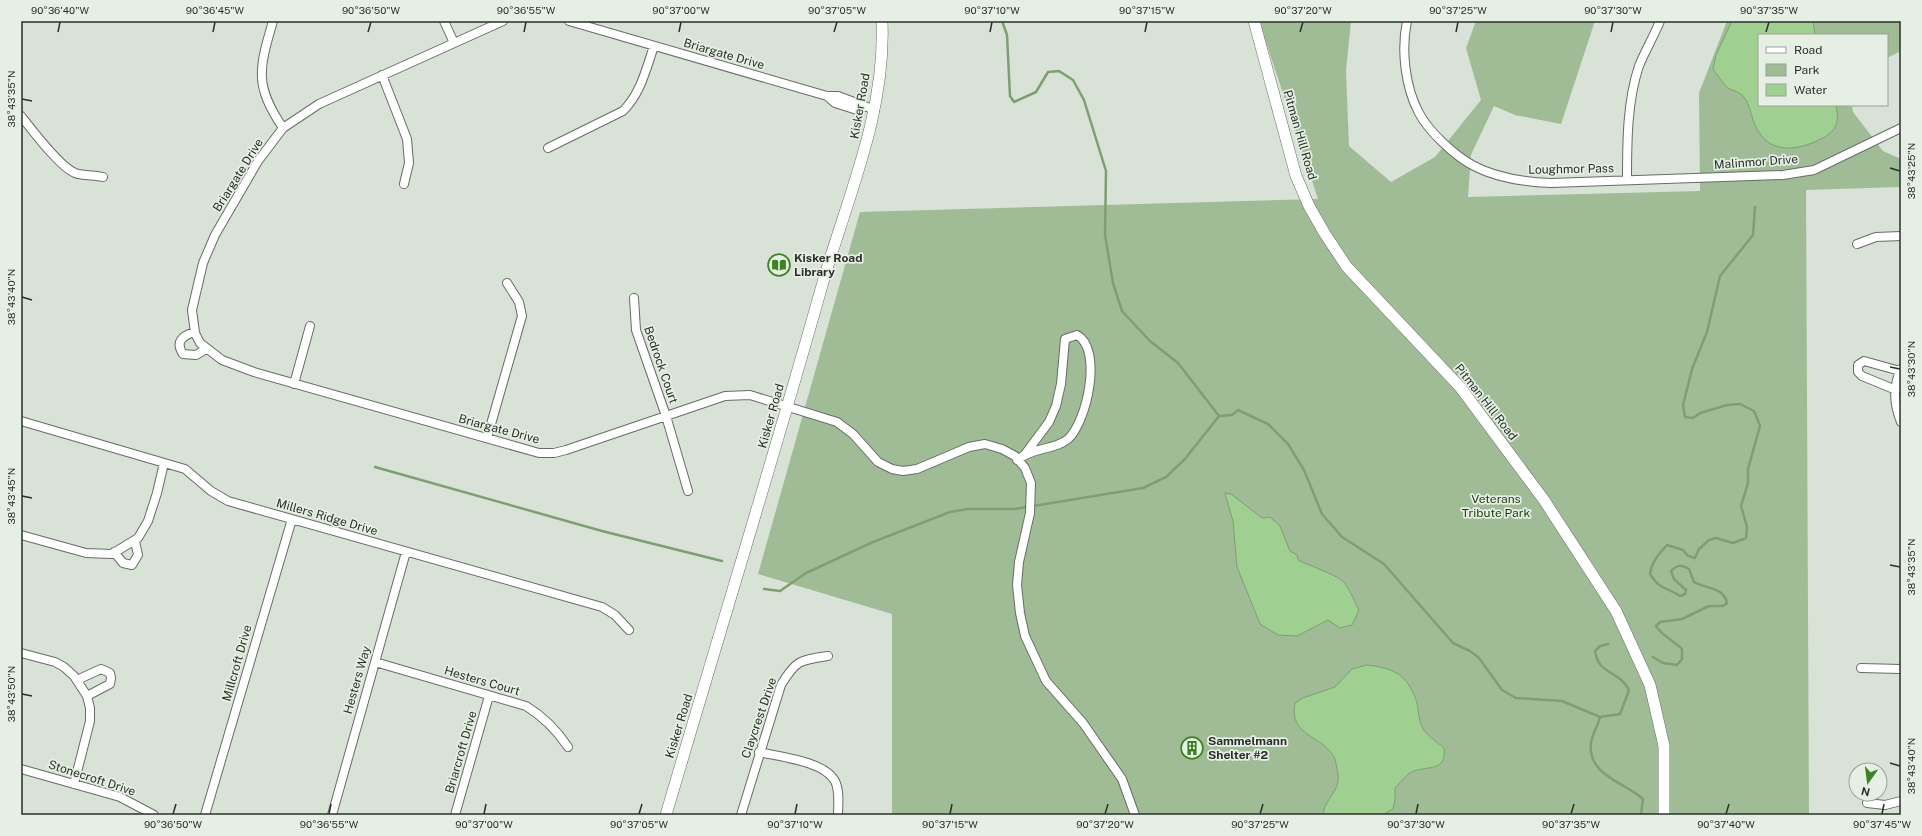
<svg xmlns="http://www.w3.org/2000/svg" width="1922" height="836" viewBox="0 0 1922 836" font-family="'Public Sans',sans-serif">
<rect width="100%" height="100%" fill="#d9e2d6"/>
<path fill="#a0bc97" d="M 1259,21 L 1351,21 L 1346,71 L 1349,146 L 1391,182 L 1435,157 L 1481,100 L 1466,48 L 1476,21 L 1595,21 L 1561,124 L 1515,115 L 1494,106 L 1471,155 L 1468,197 L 1700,191 L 1699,93 L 1727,21 L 1901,21 L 1901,51 L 1887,58 L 1887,35 L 1759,35 L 1759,105 L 1852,105 L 1853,112 L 1883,151 L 1901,159 L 1901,187 L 1806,190 L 1809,815 L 892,815 L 892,614 L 758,574 L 860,212 L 1318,199 Z"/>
<path fill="#a0d091" stroke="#7da072" d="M 1732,21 L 1813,21 L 1815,35 L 1759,35 L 1759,105 L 1836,105 C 1839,122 1838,129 1823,138 C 1798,151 1769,156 1755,125 C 1751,116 1750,105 1744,97 C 1740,92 1733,91 1728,88 C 1722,83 1718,75 1713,69 L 1716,55 Z
M 1225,493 L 1231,494 L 1262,518 L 1270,517 L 1280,526 L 1290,551 L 1297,555 L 1298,560 C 1309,566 1340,575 1346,585 C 1351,593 1355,602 1359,610 L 1352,625 L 1340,628 L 1328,620 L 1297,636 L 1278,635 L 1260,624 L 1237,567 L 1233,521 Z
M 1367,665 C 1393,668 1407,674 1416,700 C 1419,709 1418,718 1422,727 C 1426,735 1437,742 1444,748 C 1447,772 1427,766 1414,771 C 1407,773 1400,783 1395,788 L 1395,800 L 1393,809 L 1382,815 L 1323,815 C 1324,799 1341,791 1338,774 C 1337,769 1336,763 1335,759 C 1324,735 1288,737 1295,703 L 1303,698 L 1335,687 L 1352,669 Z"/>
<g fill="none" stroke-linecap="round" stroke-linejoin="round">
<path stroke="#7da072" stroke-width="2.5" d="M 1002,21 L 1007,35 L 1010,96 L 1014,102 L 1036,92 L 1048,72 L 1059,71 L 1073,80 L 1084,100 L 1106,171 L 1105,235 L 1113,283 L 1122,311 L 1150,341 L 1178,363 L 1219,416
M 375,467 L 602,531 L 722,561
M 764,589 L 780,591 L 806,573 L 873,542 L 950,512 L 968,509 L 1015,509 L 1143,488 L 1166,477 L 1185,459 L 1219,416 L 1232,415 L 1238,410 L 1268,424 L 1288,444 L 1304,470 L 1322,514 L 1342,537 L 1384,564 L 1453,643 L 1470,651 L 1479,658 L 1502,690 L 1516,698 L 1562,701 L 1600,717 L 1620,714 L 1629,690 C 1619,670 1598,675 1595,651 L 1600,646 L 1608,644
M 1653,657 L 1663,663 L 1677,665 L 1682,659 L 1682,649 C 1674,641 1661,635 1656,626 L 1660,622 L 1682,619 L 1709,606 L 1723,606 L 1727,603 C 1724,587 1706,589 1694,582 L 1689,569 C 1681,565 1678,564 1671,571 L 1674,579 L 1686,590 L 1685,594 L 1680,596 C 1665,586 1661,591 1650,574 C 1652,561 1658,555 1667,545 L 1683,550 L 1688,556 L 1695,558 L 1699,549 L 1709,540 L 1716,538 L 1733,543 L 1746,538 L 1747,527 L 1741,506 L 1748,483 L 1748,469 L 1760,426 L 1754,411 L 1740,404 L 1727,405 L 1700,413 L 1693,418 L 1685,417 L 1683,405 L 1692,369 L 1707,332 L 1720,276 L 1753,235 L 1755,207
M 1600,717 C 1598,725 1592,735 1591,743 C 1587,775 1624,782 1643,799 L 1641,815"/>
<g stroke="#666e64" stroke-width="10">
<path id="minor" d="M 273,21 C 259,69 254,85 283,128
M 444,21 L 454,43
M 503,21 L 319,104 L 283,128 L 258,161 L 215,235 L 203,263 L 192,310 L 195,333 L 200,343 L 222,360 L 254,372 L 539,453 L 554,453 L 566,450 L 725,396 L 750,395 L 837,422 L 853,434 L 878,462 L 892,469 L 903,471 L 917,469 L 969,447 L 985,444 L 1002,449 L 1015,456 L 1025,468 L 1031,483 L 1030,513 L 1019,562 L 1017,585 L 1020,613 L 1025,636 L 1046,681 L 1083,723 L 1122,779 L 1135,815
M 569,21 L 827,96 L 838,96 L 875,110
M 1407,21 C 1401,50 1405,87 1419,113 C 1429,132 1455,156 1474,166 C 1497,178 1524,182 1551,183 L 1783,175 L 1814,170 L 1901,128
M 382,75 L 407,139 L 409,163 L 404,184
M 827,96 L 835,103 L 857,110 L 864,107
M 21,116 C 32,130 60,167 75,173 C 83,176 95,175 103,177
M 548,148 L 623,111 C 641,93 646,69 654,46
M 1627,180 C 1627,144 1627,101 1639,66 C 1645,51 1654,36 1660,21
M 1857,244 L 1876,237 L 1901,236
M 634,298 L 636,330 L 666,416 L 688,491
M 194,332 C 182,336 175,342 183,354 L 196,355 L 206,349
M 1901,369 C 1893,386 1894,405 1901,422
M 294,384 L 310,326
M 1896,390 L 1862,376 L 1858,372 L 1858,365 L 1864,361 L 1900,371
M 21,421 L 185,469 L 211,491 L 228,501 L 602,607 L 615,615 L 629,630
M 487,438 L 522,316 L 519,302 L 507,283
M 1017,460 C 1033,447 1055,450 1068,439 C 1087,422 1103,349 1077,335 L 1065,339 L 1061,384 L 1056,406 L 1049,422 L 1026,453
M 21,535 L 86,553 L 112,554 L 138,538 L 148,521 L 157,493 L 164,463
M 114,552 L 123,563 L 132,565 L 138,555 L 135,541
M 21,653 L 55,662 L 64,667 L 74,676 L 87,696 L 90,708 L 90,721 L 74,784
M 375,662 L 526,706 C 544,717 556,729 568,747
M 1861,668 L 1901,669
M 77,680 L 101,669 L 110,673 L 111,678 L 110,684 L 87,696
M 759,752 C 780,757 824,761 835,781 C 840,791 838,805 838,815
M 21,769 L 120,797 L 154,815
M 1867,803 L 1885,805 L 1901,801
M 205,815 L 292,519
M 332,815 L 406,552
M 455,815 L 489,696
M 741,815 L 781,685 C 796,660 800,660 828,656"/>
</g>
<g stroke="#666e64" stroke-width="12">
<path id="secondary" d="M 1254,21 L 1296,176 L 1309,206 L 1325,234 L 1347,267 L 1460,387 L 1544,500 L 1616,611 L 1650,685 L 1664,746 L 1664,815
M 666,815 C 718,637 773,460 823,282 C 848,196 886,112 882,21"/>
</g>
<use href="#minor" stroke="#fff" stroke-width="8"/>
<use href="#secondary" stroke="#fff" stroke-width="11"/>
</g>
<path fill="none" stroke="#2c2f2b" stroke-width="1.5" d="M 58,32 L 60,22M 213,32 L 215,22M 368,32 L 371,22M 524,32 L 526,22M 679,32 L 681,22M 834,32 L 837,22M 990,32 L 992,22M 1145,32 L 1147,22M 1300,32 L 1303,22M 1456,32 L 1458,22M 1611,32 L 1613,22M 1766,32 L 1769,22M 22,99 L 32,101M 1890,168 L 1900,171M 22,297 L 32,300M 1890,367 L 1900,369M 22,496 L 32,498M 1890,565 L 1900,567M 22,694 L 32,696M 1890,763 L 1900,766M 173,814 L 176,804M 329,814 L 331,804M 484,814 L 486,804M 639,814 L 642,804M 795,814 L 797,804M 950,814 L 952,804M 1105,814 L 1108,804M 1260,814 L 1263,804M 1416,814 L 1418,804M 1571,814 L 1574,804M 1726,814 L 1729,804M 1882,814 L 1884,804"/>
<defs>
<g id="library-ring" transform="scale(1.15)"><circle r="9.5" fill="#e6efe3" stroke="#3f8224" stroke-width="1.5"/><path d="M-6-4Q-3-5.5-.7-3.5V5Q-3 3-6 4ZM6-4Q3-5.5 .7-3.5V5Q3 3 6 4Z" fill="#3f8224"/></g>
<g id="building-ring" transform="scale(1.15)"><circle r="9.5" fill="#e6efe3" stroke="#3f8224" stroke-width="1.5"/><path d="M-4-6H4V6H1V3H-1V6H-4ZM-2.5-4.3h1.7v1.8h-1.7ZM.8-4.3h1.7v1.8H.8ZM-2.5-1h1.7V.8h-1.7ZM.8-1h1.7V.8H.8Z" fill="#3f8224"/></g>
</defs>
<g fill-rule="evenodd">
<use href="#library-ring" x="779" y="265"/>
<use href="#building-ring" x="1192" y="748"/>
</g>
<g text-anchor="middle" stroke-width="3.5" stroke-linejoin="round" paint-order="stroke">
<g font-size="12" fill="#2c2f2b" stroke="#e6efe3">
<text transform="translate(724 54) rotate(16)" y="4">Briargate Drive</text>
<text transform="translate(860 106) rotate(-80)" y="4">Kisker Road</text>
<text transform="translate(1300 135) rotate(74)" y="4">Pitman Hill Road</text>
<text transform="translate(1756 162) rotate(-4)" y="4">Malinmor Drive</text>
<text transform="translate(1571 169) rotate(-1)" y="4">Loughmor Pass</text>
<text transform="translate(238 175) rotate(-58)" y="4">Briargate Drive</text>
<text transform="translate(661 365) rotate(71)" y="4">Bedrock Court</text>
<text transform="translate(1486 402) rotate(52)" y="4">Pitman Hill Road</text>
<text transform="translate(771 416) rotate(-74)" y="4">Kisker Road</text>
<text transform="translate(499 429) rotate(15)" y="4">Briargate Drive</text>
<text transform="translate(327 517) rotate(16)" y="4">Millers Ridge Drive</text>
<text transform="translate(237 663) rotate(-74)" y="4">Millcroft Drive</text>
<text transform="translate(357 680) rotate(-74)" y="4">Hesters Way</text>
<text transform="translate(482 681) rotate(16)" y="4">Hesters Court</text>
<text transform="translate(759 718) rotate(-71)" y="4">Claycrest Drive</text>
<text transform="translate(679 726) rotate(-73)" y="4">Kisker Road</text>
<text transform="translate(461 752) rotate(-74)" y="4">Briarcroft Drive</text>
<text transform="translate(92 778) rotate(18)" y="4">Stonecroft Drive</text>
</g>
<g font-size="12" font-weight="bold" fill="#2c2f2b" stroke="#e6efe3" text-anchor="start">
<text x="794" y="262">Kisker Road<tspan x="794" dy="14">Library</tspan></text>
<text x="1208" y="745">Sammelmann<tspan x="1208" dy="14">Shelter #2</tspan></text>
</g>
<g font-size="12" fill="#1a390f" stroke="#e6efe3">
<text x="1496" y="503">Veterans<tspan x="1496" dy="14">Tribute Park</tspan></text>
</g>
</g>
<rect width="1922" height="836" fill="none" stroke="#e6efe3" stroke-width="44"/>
<rect x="1758" y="34" width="130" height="72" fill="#e6efe3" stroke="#9ca299"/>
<rect x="1766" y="47" width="20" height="6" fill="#ffffff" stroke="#9ca299"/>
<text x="1794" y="54" font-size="12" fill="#2c2f2b">Road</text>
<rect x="1766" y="64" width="20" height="12" fill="#a0bc97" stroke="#9ca299"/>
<text x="1794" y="74" font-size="12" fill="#2c2f2b">Park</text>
<rect x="1766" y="84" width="20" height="12" fill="#a0d091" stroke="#9ca299"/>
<text x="1794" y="94" font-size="12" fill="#2c2f2b">Water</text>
<g transform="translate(1868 782) rotate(194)"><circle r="19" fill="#e6efe3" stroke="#9ca299"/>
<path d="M0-3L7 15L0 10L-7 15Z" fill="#3f8224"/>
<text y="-6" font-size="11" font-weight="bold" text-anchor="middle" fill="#2c2f2b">N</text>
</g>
<rect x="22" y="22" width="1878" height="792" fill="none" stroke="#2c2f2b" stroke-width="1.5"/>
<g font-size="10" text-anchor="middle" fill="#2c2f2b">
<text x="60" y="14">90°36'40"W</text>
<text x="215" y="14">90°36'45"W</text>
<text x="371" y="14">90°36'50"W</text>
<text x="526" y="14">90°36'55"W</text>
<text x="681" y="14">90°37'00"W</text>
<text x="837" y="14">90°37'05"W</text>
<text x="992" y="14">90°37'10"W</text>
<text x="1147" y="14">90°37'15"W</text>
<text x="1303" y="14">90°37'20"W</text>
<text x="1458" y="14">90°37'25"W</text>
<text x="1613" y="14">90°37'30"W</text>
<text x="1769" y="14">90°37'35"W</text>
<text transform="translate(11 99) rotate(-90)" y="4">38°43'35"N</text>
<text transform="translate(1911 171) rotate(-90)" y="4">38°43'25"N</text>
<text transform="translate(11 297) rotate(-90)" y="4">38°43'40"N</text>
<text transform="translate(1911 369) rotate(-90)" y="4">38°43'30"N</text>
<text transform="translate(11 496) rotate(-90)" y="4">38°43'45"N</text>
<text transform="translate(1911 567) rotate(-90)" y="4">38°43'35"N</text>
<text transform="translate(11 694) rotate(-90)" y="4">38°43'50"N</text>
<text transform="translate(1911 766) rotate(-90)" y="4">38°43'40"N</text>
<text x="173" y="828">90°36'50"W</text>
<text x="329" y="828">90°36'55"W</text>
<text x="484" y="828">90°37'00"W</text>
<text x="639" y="828">90°37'05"W</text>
<text x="795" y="828">90°37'10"W</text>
<text x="950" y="828">90°37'15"W</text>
<text x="1105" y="828">90°37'20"W</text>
<text x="1260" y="828">90°37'25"W</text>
<text x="1416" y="828">90°37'30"W</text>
<text x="1571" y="828">90°37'35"W</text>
<text x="1726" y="828">90°37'40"W</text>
<text x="1882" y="828">90°37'45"W</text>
</g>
</svg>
